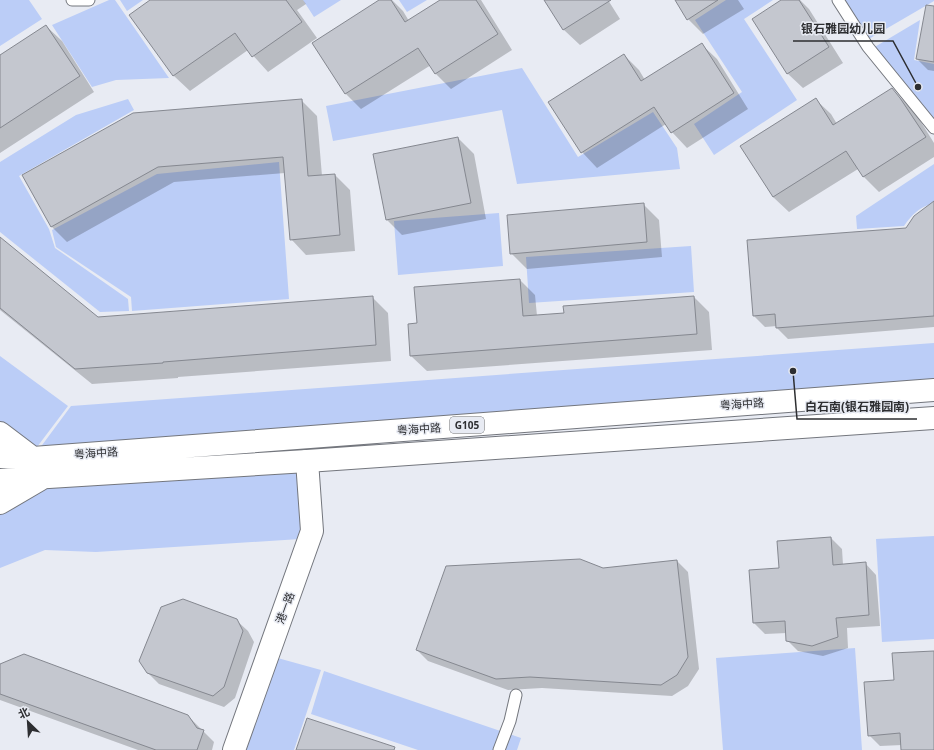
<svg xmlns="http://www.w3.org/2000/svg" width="934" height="750" viewBox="0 0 934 750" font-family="'Noto Sans','Noto Sans SC',sans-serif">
<rect width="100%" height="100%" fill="#e8ebf3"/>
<path fill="#bbcdf7" d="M 0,0 L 29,0 L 42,19 L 0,46 Z
M 109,0 L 115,0 L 169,78 L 116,80 L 92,87 L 52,25 Z
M 120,0 L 143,0 L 127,11 Z
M 303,0 L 341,0 L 314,17 Z
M 399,0 L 427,0 L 407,12 Z
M 726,0 L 773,0 L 744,19 L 797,100 L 714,155 L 694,124 L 742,92 L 695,20 Z
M 842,0 L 934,0 L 934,1 L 867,40 Z
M 920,20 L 914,60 L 934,64 L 934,122 L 873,48 Z
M 522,68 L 578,157 L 653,112 L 677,148 L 680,169 L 517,184 L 502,110 L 333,141 L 326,106 Z
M 128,99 L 134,110 L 19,176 L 49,229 L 55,248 L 128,299 L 129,311 L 100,312 L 0,232 L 0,162 L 76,115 Z
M 279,162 L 289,299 L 132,311 L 131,297 L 56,247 L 52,230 L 157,174 Z
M 934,164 L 934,203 C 920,207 912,214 904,226 L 857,229 L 856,216 Z
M 499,213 L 503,266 L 398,275 L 394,221 Z
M 691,246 L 694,292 L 529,303 L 526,257 Z
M 934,343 L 934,392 L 34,456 L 71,406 Z
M 0,356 L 68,406 L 34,451 L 0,431 Z
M 299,467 L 303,531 L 300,539 L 96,552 L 45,550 L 0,568 L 0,509 L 46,482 Z
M 934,536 L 934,639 L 882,642 L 876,539 Z
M 855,648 L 862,750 L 723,750 L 716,658 Z
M 274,657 L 321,670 L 294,750 L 241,750 Z
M 324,671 L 521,738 L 517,750 L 418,750 L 311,714 Z"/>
<path fill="#0003" d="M 152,0 L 303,0 L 306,4 L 297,10 L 317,38 L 268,72 L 248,50 L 190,91 L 174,76 L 131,15 Z
M 381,0 L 392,0 L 403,11 L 409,21 L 442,0 L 481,0 L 512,50 L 451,89 L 436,74 L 431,65 L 361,109 L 346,94 L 313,43 Z
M 545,0 L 608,0 L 620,19 L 580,45 L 564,30 Z
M 676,0 L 738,0 L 744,9 L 703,34 L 688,19 Z
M 783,0 L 800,0 L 809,9 L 843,63 L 803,88 L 787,73 Z
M 934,15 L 934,71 L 928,70 L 917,59 Z
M 46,26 L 62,41 L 94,92 L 0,153 L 0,56 Z
M 701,44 L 717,59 L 748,109 L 687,148 L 672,132 L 666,124 L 597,168 L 582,152 L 624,55 L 639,70 L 645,80 Z
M 892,89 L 916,114 L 934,143 L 934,157 L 879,192 L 864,177 L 858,169 L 789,212 L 773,197 L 741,146 L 815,99 L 831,114 L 837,124 Z
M 301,100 L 317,116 L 322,176 L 335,175 L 350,190 L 355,251 L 306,255 L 291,239 L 285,173 L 174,182 L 67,242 L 52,227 L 23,176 Z
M 458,138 L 474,154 L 486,219 L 402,235 L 386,219 Z
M 643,204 L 659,220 L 662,257 L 527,269 L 511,253 Z
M 934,206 L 934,327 L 788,339 L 777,328 L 777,326 L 765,327 L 754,316 L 907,229 Z
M 0,238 L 98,318 L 372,297 L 388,313 L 391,361 L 178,377 L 178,378 L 92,384 L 0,310 Z
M 520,280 L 535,295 L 537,316 L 565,314 L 694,297 L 709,312 L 712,350 L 427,371 L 411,356 L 418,324 Z
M 831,538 L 842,549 L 843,565 L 865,563 L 876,575 L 880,626 L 847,628 L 848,648 L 823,656 L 798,651 L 787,640 L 787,633 L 765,634 L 754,623 L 750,571 L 780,569 Z
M 677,561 L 688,572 L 699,669 L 688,686 L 672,696 L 542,688 L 508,690 L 428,661 L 417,650 L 603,569 Z
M 236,620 L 248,631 L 254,642 L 235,698 L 224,707 L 159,684 L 147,672 Z
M 934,652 L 934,750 L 902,750 L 902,745 L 880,746 L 869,735 L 895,681 Z
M 0,665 L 188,716 L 214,742 L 212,750 L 138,750 L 0,700 Z"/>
<path fill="#c4c7cf" stroke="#858890" d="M 150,0 L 286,0 L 302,22 L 252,57 L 235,33 L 173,76 L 129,15 Z
M 379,0 L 391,0 L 405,22 L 440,0 L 476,0 L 498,34 L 435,74 L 418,48 L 345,94 L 312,43 Z
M 544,0 L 611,0 L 563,30 Z
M 675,0 L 718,0 L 687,20 Z
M 781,0 L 799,0 L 829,47 L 787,74 L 752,19 Z
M 926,5 L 934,6 L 934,62 L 916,59 Z
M 46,25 L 80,76 L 0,128 L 0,55 Z
M 702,43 L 734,93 L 671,133 L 654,107 L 581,153 L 548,102 L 624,54 L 641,81 Z
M 892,88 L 900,98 L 926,137 L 863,177 L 846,151 L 773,197 L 740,146 L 816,98 L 833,125 Z
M 302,99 L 308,176 L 335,174 L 340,235 L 290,240 L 283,157 L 158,167 L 51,227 L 22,175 L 133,113 Z
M 458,137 L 471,203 L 386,220 L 373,154 Z
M 934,201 L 934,316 L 776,328 L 775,314 L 753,316 L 747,240 L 906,228 L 914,216 Z
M 644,203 L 647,242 L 510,254 L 507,215 Z
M 0,237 L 98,317 L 373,296 L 376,345 L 163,362 L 163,363 L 75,369 L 0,308 Z
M 520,279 L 523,316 L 564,313 L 563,306 L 694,296 L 697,334 L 410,356 L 408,324 L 417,323 L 414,287 Z
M 831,537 L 833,565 L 866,562 L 869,615 L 836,618 L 838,637 L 812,646 L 786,641 L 785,621 L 753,623 L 749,570 L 779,568 L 777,541 Z
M 580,559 L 603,568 L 677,560 L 688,657 L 677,675 L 661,685 L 530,677 L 496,679 L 416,650 L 446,566 Z
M 183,599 L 237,619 L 243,631 L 224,687 L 213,696 L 147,673 L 139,661 L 161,607 Z
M 934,651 L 934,750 L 901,750 L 900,733 L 868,736 L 864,682 L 894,680 L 892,653 Z
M 24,654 L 188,715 L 197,728 L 204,730 L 197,750 L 156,750 L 0,694 L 0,664 Z
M 307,718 L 395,747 L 394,750 L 296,750 Z"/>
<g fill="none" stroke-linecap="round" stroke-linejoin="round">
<g stroke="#73767d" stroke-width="13">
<path id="lane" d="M 72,0 L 89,0
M 838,0 L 868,47 L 934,128
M 499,750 L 510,721 L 516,695"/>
</g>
<g stroke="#73767d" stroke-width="24">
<path id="secondary" d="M 234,750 L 312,531 L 307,461"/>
</g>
<g stroke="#73767d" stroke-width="24">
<path id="highway" d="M 0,433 L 33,458
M 0,457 L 33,458 L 934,390
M 0,480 L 307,461 L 934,418
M 0,503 L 41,479"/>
</g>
<use href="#lane" stroke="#fff" stroke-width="11"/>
<use href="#secondary" stroke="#fff" stroke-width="22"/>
<use href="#highway" stroke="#fff" stroke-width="22"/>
</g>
<g text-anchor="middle" stroke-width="3" stroke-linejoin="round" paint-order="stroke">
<rect fill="#e8ebf3" stroke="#65676b" stroke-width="1" x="450" y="417" width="34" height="16" rx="3"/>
<g font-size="10" font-weight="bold" fill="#2d2e31">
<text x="467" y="429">G105</text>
</g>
<g font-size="11" fill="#2d2e31" stroke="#e8ebf3">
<text transform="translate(742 404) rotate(-4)" y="4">粤海中路</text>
<text transform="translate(419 429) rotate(-4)" y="4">粤海中路</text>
<text transform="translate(96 453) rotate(-4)" y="4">粤海中路</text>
<text transform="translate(285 608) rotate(-70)" y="4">港一路</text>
</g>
</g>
<path fill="none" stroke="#2d2e31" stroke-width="1.5" d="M918 87L893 41H793M793 371L797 419H917"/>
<g fill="#2d2e31" stroke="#e8ebf3" stroke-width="1.5">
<circle cx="918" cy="87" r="4"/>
<circle cx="793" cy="371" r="4"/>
</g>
<g font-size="12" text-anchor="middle" font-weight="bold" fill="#2d2e31" stroke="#e8ebf3" stroke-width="3" stroke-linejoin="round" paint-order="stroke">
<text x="843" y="33">银石雅园幼儿园</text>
<text x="857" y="411">白石南(银石雅园南)</text>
</g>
<g transform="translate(28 722) rotate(335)" stroke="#e8ebf3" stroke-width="3" paint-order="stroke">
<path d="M0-3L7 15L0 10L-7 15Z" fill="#2d2e31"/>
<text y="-6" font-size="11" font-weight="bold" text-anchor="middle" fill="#2d2e31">北</text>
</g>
</svg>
